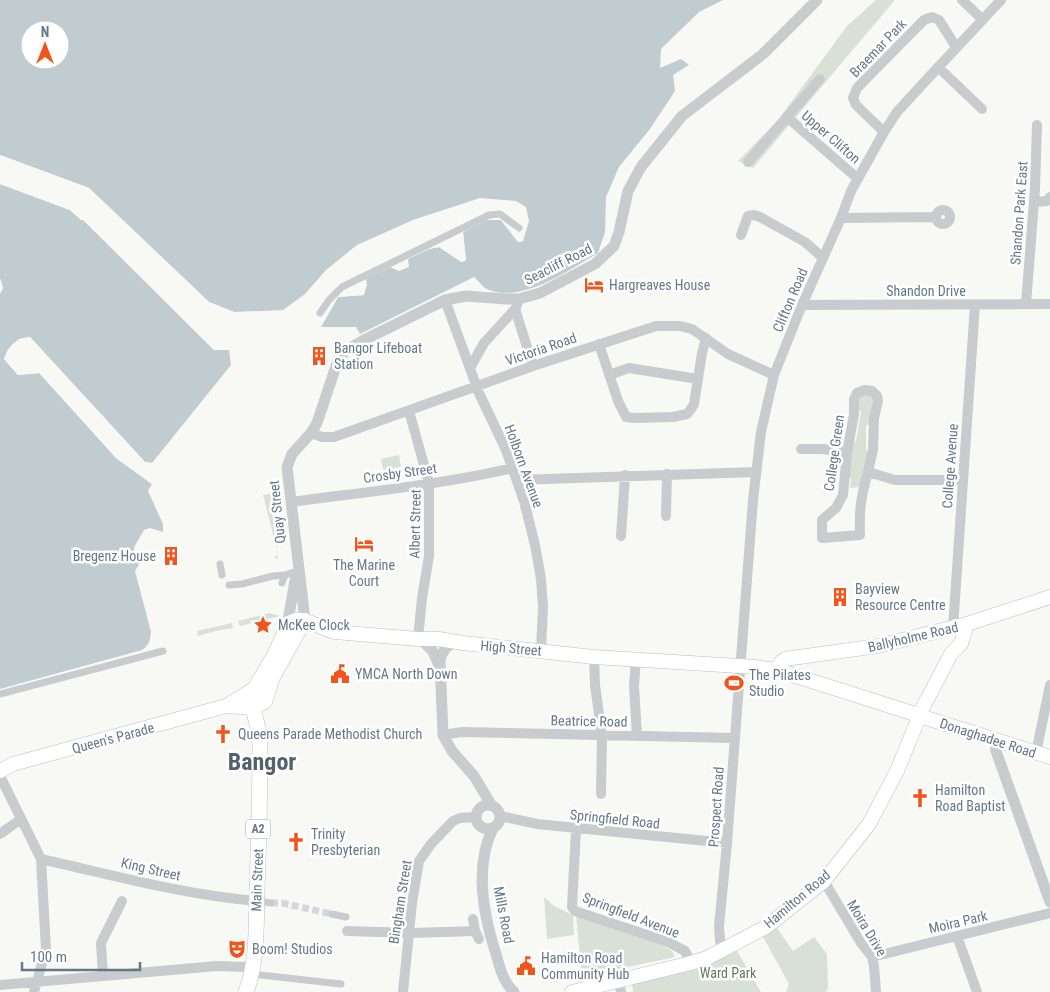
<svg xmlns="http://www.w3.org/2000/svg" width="1050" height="992" viewBox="0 0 1050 992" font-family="'Roboto Condensed',sans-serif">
<rect width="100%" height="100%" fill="#f8f9f5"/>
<path fill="#d9e1d6" d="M 876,0 L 895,0 L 753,168 L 738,161 L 778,120 L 847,26 Z
M 868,394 L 873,399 L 869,424 L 866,426 L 866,449 L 868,452 L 860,487 L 850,488 L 851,479 L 848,476 L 854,442 L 856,441 L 861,412 L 858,409 L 858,401 L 862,395 Z
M 399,455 L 401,467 L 383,470 L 381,459 Z
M 270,494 L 271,495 L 278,559 L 274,558 L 278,554 L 263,495 Z
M 270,613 L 280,616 L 240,626 L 238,621 Z
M 232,623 L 233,628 L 216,631 L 198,636 L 197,631 Z
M 544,897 L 554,906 L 573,915 L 574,935 L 547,939 Z
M 576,916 L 664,946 L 672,951 L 675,957 L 609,971 L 595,970 L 582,976 Z
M 777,928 L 793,951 L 814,937 L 827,954 L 828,988 L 826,992 L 786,992 L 789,984 L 762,935 Z
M 736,949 L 761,992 L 633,992 L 632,982 Z"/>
<path fill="#c1ccd1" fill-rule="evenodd" d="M 0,0 L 723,0 L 699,12 L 661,49 L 660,68 L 681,59 L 689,65 L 673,75 L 675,91 L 650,129 L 619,167 L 606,197 L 605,232 L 598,253 C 569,270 519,306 485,288 C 481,285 478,280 474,277 L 360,334 L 356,327 L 320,328 L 338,297 L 364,295 L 366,279 L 390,267 L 399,271 L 409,267 L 408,259 L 429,249 L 439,247 L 461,262 L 466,260 L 463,232 L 486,220 L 501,220 L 518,242 L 523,241 L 529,221 L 526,207 L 516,201 L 480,198 L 413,220 L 357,245 L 326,270 L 305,294 L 283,310 L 234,312 L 209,302 L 89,188 L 0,155 ZM 30,30 L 60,30 L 60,60 L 30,60 Z
M 0,184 L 70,210 L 81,220 L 83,220 L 214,350 L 230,350 L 231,365 L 152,463 L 145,462 L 30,337 C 16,338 9,345 4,359 L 18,375 L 39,373 L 116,458 L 152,484 L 148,491 L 163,524 L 163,532 L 150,528 L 144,530 L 134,547 L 134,553 L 143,558 L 135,571 L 151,632 C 150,641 149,645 142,650 L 0,689 L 0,294 L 3,288 L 0,278 Z"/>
<path fill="#f8f9f5" d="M 0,155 L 89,188 L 209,302 L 234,312 L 244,314 L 233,315 L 207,304 L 88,190 L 0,157 Z
M 0,181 L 72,208 L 82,218 L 85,219 L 215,347 L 231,348 L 233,365 L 231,365 L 229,350 L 214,350 L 84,220 L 81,220 L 70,210 L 0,184 Z
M 486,218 L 503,218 L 519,239 L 521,238 L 524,230 L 523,241 L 518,242 L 501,220 L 486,220 L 463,232 L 466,260 L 462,262 L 439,247 L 429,249 L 405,260 L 405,258 L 428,247 L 439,245 L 462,259 L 463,258 L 461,232 Z
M 390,265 L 393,266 L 366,279 L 367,285 L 364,295 L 338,297 L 321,327 L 356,327 L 354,330 L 318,329 L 318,326 L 337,295 L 362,292 L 365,285 L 364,279 Z
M 30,337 L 145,462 L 152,463 L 152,465 L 143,464 L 29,340 L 21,340 L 10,351 L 7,358 L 19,372 L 41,371 L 118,456 L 152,481 L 152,484 L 116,458 L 40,373 L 18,375 L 4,359 L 8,350 L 19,339 Z"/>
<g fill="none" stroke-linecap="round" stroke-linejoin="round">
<path stroke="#d3d9da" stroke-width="7" stroke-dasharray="7 3.5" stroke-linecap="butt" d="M 271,903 L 282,903 L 332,914"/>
<g stroke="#babfc4" stroke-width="15">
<path id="secondary" d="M 777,670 L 781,662 L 785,659 L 878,646 L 967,624 L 1050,597
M 226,706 L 252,708 L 265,702 L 273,677 L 305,620
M 922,709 L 951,654 L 961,644 L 967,624
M 926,718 L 1050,757
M 0,771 L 13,764 L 226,706 L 254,689 L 274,655 L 287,626 C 299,610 320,630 335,632 L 418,639 L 439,639 L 463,643 L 594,657 L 755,667 L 777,670 L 912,713
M 572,992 L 691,963 L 707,958 L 766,927 L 824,881 L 869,824 L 897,771 L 917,722"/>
</g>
<g stroke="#bbbfc3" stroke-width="16">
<path id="primary" d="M 246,992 C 258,960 256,924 257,890 C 259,842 260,793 260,745 L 258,728 L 251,700 L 254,689"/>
</g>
<path stroke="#c8cccf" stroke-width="7" d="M 320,313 L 329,300 L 342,287 L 489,215 L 500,214 L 519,228
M 220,564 L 222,575
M 282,583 L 285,575 L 297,571
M 229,585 L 242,584 L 273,576 L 285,575
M 0,694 L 163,651
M 257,901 L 271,903
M 332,914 L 346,917
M 252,974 L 341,984"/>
<path stroke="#c8cccf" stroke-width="10" d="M 962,0 L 982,19
M 938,67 L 982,109
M 787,117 L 857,178
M 884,132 L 856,105 L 853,98 L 857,88 L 924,20 L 932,17 L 939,20 L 956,47
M 748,162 L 820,79
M 1034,202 L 1047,201 L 1050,197
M936 217a7 7 0 1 1 14 0a7 7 0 1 1-14 0Z
M 841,218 L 936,217
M 741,235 L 748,216 L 754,215 L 760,217 L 805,242 L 823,258
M 445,300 L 479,393 L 506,450 L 524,501 L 535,545 L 541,579 L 543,607 L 541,650
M 1026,304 L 1035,189 L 1037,125
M 802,305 L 1050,304
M 515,309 L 533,366
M 599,344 L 618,401 L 626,417 L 634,418 L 673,417 L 687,414 L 691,409 L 694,404 L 702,353 L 706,338
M 470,368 L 484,343 L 516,308 L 519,299
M 609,375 L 629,368 L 698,379
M 409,411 L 429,483 L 429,556 L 422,598 L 418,639
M 311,433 L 322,437 L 334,437 L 533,366 L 656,326 L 680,326 L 692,329 L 728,354 L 774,375
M 801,449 L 823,449 L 847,453
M 868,472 L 873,450 L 874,418 L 878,401 L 877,396 L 872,391 L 865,390 L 857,393 L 854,399 L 854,414 L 847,453 L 843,495 L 836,508 L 822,520 L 822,538 L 860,535 C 859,510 861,496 868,472 L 895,480 L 963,480
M 517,480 L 756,472
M 291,502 C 365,492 440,485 513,468
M 666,516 L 667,474
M 621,536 L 625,475
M 953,628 L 975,305
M 594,657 L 595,685 L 602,736 L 601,794
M 636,659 L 634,686 L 637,736
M 443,735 L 462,732 L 734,738
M 1036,753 L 1050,685
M 0,776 L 41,859 L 46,949 L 34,992
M 500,816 L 537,824 L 727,843
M 576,829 L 572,907 L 575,911 L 668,942 L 685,951 L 691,963
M 0,834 L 21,819
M 41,859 C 112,875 184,895 257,901
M 824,881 L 861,943 L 872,957 L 874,966 L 876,992
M 473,919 L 475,931 L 479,939
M 347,931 L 413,933 L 475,931
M 957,936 L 977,992
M 723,948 L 720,941 L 719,926 L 727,843 L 753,500 L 761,432 L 774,375 L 802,305 L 841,218 L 851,191 L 884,132 L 897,112 L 930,76 L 1001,0
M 872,957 L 1050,913
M 103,976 L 101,943 L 122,901
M 619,981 L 621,992
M 0,985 L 217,966 L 248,967 L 253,971
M 403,992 L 412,903 L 419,861 L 431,844 L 453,821 L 460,818 L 476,817"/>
<path stroke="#c8cccf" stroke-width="11" d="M 305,620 L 287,467 L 292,454 L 311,433 L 317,423 L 338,360 L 345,351 L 364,340 L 445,300 L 466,296 L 506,299 L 519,299 L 540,293 L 595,264 L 614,246 L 619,232 L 628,191 L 641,167 L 682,116 L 763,54 L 817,0
M 287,626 L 296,575
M 420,639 L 432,650 L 439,665
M 456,642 C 446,646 442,651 440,661 L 443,735 L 452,751 L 474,776 L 492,806
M 995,740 L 996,751 L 1050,902
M476 817a12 12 0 1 1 24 0a12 12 0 1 1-24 0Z
M 493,828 C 474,867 483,914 496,954 C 500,968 503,982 514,992"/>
<use href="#secondary" stroke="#fff" stroke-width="14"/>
<use href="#primary" stroke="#fff" stroke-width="15"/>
</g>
<defs>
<g id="hotel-bare" transform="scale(1.5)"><path d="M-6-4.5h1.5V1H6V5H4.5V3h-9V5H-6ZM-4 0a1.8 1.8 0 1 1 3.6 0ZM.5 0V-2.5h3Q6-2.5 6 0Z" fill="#f2551c" stroke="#fff" stroke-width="2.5" paint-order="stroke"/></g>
<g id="building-bare" transform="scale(1.5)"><path d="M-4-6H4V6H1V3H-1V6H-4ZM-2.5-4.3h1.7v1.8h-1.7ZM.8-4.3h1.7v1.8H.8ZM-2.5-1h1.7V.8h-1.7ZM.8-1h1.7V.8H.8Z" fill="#f2551c" stroke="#fff" stroke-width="2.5" paint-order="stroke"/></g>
<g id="sight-bare" transform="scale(1.5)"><path d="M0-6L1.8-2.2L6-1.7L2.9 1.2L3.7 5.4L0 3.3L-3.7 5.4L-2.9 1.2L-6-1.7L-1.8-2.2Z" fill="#f2551c" stroke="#fff" stroke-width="2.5" paint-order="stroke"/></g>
<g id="civic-bare" transform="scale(1.5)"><path d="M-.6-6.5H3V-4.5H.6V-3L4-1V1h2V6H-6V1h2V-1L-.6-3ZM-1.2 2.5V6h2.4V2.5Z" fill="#f2551c" stroke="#fff" stroke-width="2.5" paint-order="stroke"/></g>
<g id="stadium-bare" transform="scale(1.5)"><path d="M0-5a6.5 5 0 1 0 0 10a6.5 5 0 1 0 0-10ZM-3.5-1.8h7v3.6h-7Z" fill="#f2551c" stroke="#fff" stroke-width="2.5" paint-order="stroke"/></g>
<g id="church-bare" transform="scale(1.5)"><path d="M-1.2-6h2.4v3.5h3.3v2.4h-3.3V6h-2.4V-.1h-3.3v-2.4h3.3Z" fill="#f2551c" stroke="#fff" stroke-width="2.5" paint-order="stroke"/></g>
<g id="theatre-bare" transform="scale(1.5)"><path d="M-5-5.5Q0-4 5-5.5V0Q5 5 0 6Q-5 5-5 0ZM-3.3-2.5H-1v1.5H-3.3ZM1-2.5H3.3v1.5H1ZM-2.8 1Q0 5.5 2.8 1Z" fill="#f2551c" stroke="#fff" stroke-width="2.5" paint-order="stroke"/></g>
</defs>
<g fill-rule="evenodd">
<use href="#hotel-bare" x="594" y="285"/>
<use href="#building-bare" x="319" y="356"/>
<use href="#hotel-bare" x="364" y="544"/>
<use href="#building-bare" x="171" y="556"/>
<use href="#building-bare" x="840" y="597"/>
<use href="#sight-bare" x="263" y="625"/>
<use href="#civic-bare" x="340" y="674"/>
<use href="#stadium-bare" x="734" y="683"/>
<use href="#church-bare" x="223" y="734"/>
<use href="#church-bare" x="920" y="798"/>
<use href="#church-bare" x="296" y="842"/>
<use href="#theatre-bare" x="237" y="949"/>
<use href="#civic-bare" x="526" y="966"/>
</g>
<g text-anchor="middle" stroke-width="5" stroke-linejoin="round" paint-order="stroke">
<rect fill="#fff" stroke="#93a0ac" stroke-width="1" x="245.5" y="819.5" width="25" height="19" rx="4"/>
<g font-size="12" font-weight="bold" fill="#657889">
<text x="258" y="833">A2</text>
</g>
<g font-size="14" fill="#657889" stroke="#fff">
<text transform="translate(878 48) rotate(-46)" y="5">Braemar Park</text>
<text transform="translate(831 137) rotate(41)" y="5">Upper Clifton</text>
<text transform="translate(1019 213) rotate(-86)" y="5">Shandon Park East</text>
<text transform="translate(558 264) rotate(-27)" y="5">Seacliff Road</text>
<text x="926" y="296">Shandon Drive</text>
<text transform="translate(790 300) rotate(-67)" y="5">Clifton Road</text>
<text transform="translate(541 349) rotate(-19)" y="5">Victoria Road</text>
<text transform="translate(834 453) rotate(-82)" y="5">College Green</text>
<text transform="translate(524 466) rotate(70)" y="5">Holborn Avenue</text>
<text transform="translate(950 466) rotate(-86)" y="5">College Avenue</text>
<text transform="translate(400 473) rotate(-8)" y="5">Crosby Street</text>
<text transform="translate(277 512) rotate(-96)" y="5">Quay Street</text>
<text transform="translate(415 524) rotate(-89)" y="5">Albert Street</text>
<text transform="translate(913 637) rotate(-13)" y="5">Ballyholme Road</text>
<text transform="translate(511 648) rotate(5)" y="5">High Street</text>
<text transform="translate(589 721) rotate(1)" y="5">Beatrice Road</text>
<text transform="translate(113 738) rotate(-15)" y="5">Queen's Parade</text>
<text transform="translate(988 738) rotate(18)" y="5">Donaghadee Road</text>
<text transform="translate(716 807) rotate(-86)" y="5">Prospect Road</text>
<text transform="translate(615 819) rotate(6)" y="5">Springfield Road</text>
<text transform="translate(151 869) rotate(13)" y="5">King Street</text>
<text transform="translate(257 880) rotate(-88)" y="5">Main Street</text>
<text transform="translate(797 899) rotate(-40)" y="5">Hamilton Road</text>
<text transform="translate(400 902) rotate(-81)" y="5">Bingham Street</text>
<text transform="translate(504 915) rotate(79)" y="5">Mills Road</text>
<text transform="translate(631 915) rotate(21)" y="5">Springfield Avenue</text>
<text transform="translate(958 922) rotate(-13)" y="5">Moira Park</text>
<text transform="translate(867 928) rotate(59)" y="5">Moira Drive</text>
</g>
<g font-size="14" fill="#657889" stroke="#fff" text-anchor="start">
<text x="609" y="290">Hargreaves House</text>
<text x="334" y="353">Bangor Lifeboat<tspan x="334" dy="16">Station</tspan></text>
<text x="156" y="561" text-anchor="end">Bregenz House</text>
<text x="364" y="570" text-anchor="middle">The Marine<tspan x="364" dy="16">Court</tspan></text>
<text x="855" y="594">Bayview<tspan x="855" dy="16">Resource Centre</tspan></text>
<text x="278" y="630">McKee Clock</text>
<text x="355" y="679">YMCA North Down</text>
<text x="749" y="680">The Pilates<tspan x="749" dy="16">Studio</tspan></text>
<text x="238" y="739">Queens Parade Methodist Church</text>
<text x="935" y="795">Hamilton<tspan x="935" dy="16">Road Baptist</tspan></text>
<text x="311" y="839">Trinity<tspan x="311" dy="16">Presbyterian</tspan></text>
<text x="252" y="954">Boom! Studios</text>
<text x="541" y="963">Hamilton Road<tspan x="541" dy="16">Community Hub</tspan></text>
</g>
<g font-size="14" fill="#657a60" stroke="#fff">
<text x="728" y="978">Ward Park</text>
</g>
<g font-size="24" font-weight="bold" fill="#53616e" stroke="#fff">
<text x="262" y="770">Bangor</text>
</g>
</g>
<g transform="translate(45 45)"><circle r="24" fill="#ffffff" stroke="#c1c9d0"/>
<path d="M0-4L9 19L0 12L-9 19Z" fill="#f2551c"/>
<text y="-8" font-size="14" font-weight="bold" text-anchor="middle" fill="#657889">N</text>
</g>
<path d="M22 962v8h118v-8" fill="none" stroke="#657889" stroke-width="2.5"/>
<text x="30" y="962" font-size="15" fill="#657889" stroke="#ffffff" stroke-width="4" paint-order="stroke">100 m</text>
</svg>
